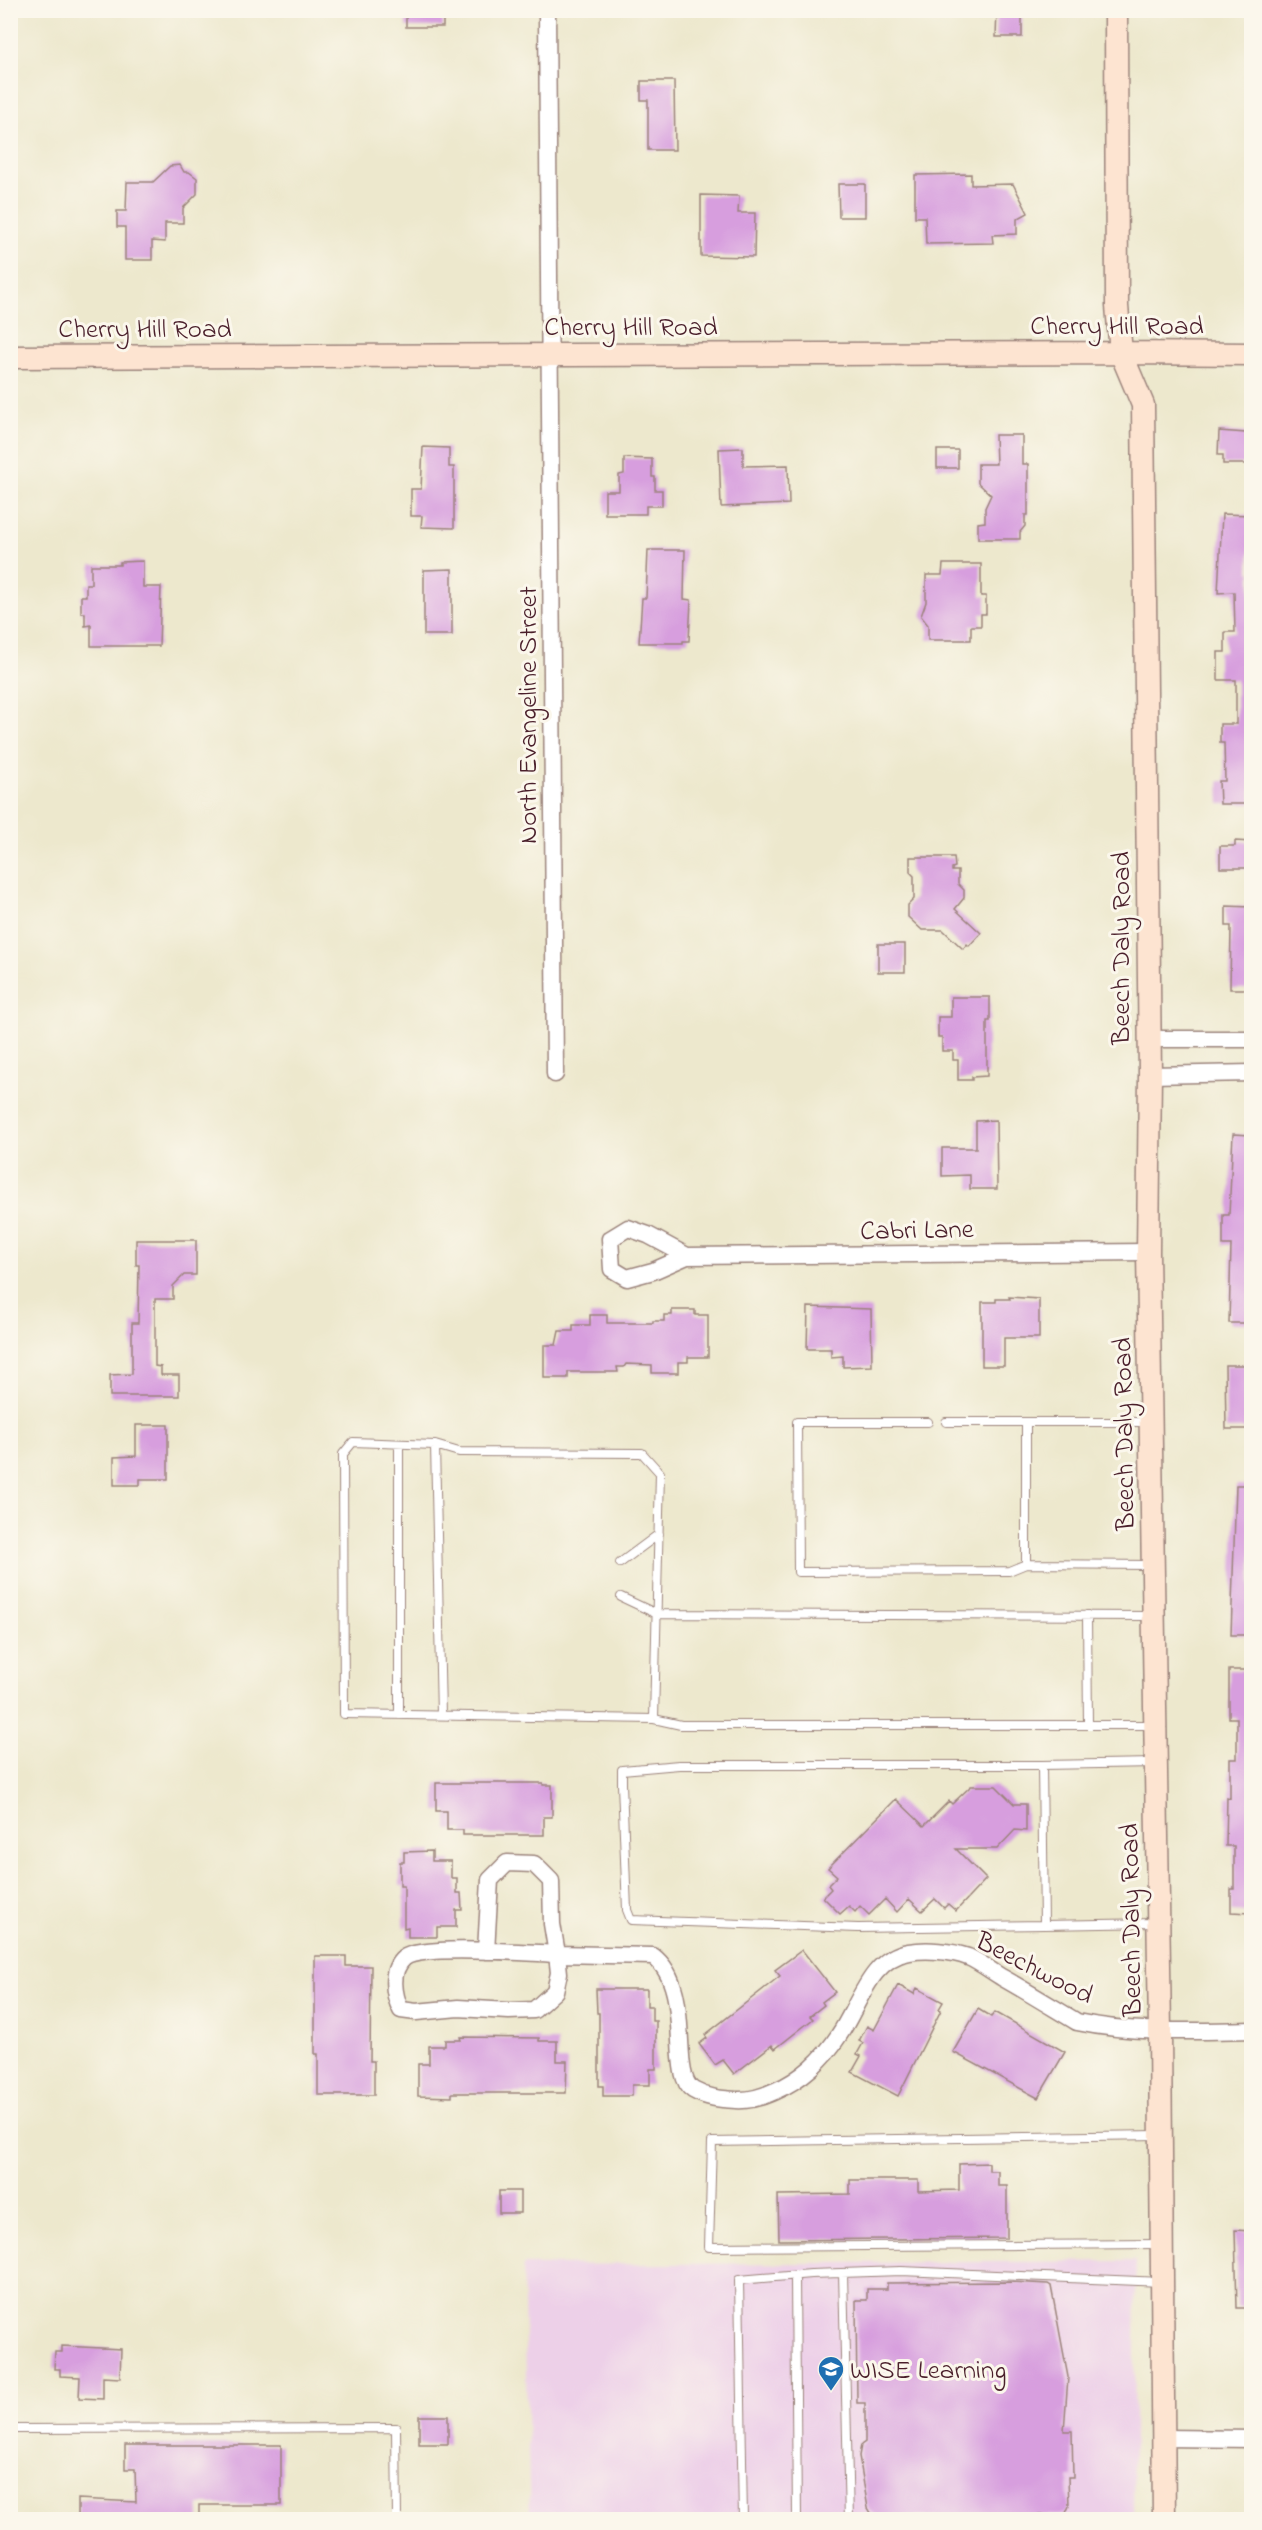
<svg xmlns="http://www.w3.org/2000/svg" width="1262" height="2530" viewBox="0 0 1262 2530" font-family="'Indie Flower',sans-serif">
<rect width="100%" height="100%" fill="#fbf7ec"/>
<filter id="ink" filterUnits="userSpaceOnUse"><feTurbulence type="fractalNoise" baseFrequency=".0167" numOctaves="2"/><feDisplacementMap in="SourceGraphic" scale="12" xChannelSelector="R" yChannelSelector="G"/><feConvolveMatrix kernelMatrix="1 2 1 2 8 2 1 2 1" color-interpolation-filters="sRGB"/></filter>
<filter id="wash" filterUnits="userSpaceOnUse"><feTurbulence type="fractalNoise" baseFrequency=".008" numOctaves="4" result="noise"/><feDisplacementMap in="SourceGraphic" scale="24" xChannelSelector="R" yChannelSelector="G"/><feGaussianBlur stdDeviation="1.35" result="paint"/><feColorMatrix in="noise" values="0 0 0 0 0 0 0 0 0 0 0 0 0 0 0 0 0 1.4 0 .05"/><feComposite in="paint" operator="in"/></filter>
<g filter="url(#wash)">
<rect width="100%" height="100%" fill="#ede8cd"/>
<path fill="#edd0e8" d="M 1136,2261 L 1133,2519 L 530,2519 L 523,2265 Z"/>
<g id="blocks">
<path fill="#d79ede" d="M 406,10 L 443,10 L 443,27 L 406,27 Z
M 997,10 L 1022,10 L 1022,37 L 996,37 Z
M 641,81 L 674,81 L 675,150 L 648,150 L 648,100 L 641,100 Z
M 180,165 L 184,172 L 189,172 L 197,178 L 197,194 L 183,208 L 183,223 L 165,223 L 165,242 L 152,241 L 152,260 L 125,260 L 125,227 L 117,227 L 117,211 L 126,211 L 127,182 L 153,182 L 170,166 Z
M 971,174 L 971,185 L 1013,184 L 1028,213 L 1017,219 L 1017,234 L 992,235 L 993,243 L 926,244 L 925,217 L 915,217 L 915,175 Z
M 838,184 L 865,184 L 865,217 L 839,217 Z
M 701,195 L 739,196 L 738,213 L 755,213 L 754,257 L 701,256 Z
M 1219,431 L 1246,433 L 1246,437 L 1251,438 L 1251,464 L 1223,464 L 1223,455 L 1218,455 Z
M 995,435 L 1022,435 L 1022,464 L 1028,464 L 1028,515 L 1025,515 L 1025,526 L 1020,532 L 1020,539 L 978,539 L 978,523 L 985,522 L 985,508 L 991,495 L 978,483 L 978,464 L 996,464 Z
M 423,447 L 449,448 L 449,467 L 454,467 L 454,528 L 421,527 L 422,516 L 411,516 L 411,489 L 421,489 Z
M 743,448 L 743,466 L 788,465 L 789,504 L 721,507 L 719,449 Z
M 937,450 L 958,450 L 958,468 L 937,468 Z
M 624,458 L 652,459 L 652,477 L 655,477 L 655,490 L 662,490 L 662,506 L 646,506 L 646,514 L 605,514 L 605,491 L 619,491 L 619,475 L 624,474 Z
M 1222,514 L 1251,515 L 1249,572 L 1251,572 L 1251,804 L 1220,804 L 1219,781 L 1225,781 L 1224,743 L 1220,743 L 1220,724 L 1236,724 L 1236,680 L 1218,680 L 1218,652 L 1225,652 L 1225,632 L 1235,632 L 1234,592 L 1218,593 Z
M 648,550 L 685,550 L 684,599 L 691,600 L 689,641 L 683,641 L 683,643 L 639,643 L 642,598 L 646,598 Z
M 143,561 L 143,587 L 161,587 L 159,646 L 91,646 L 91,625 L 85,626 L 85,613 L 81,613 L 81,596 L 86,596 L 86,584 L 91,584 L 91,565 L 120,565 L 120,562 Z
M 943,564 L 981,564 L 981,596 L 986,596 L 986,614 L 981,614 L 981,626 L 971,626 L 971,640 L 928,640 L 928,625 L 921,616 L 926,602 L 926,575 L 942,575 Z
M 452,569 L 452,635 L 424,635 L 424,570 Z
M 1235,841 L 1251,842 L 1251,868 L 1220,868 L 1220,846 L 1235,846 Z
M 910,857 L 954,857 L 955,867 L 952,868 L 952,871 L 958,871 L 958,884 L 964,890 L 964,898 L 955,909 L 981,933 L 969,946 L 967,944 L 963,949 L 943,930 L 922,930 L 908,917 L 908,905 L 914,899 L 914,876 L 910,872 Z
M 1226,906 L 1251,907 L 1251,989 L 1230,989 L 1231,926 L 1226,926 Z
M 878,944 L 905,944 L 905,972 L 878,972 Z
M 951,997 L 990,997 L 990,1021 L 987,1021 L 987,1076 L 972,1077 L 972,1080 L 958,1080 L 958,1060 L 953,1060 L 953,1051 L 942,1051 L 942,1037 L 938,1037 L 938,1017 L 951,1017 Z
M 996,1120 L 997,1189 L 970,1189 L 970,1175 L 942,1176 L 942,1148 L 976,1148 L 976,1121 Z
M 1233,1134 L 1251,1135 L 1251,1306 L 1250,1306 L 1249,1323 L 1229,1323 L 1231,1245 L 1223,1245 L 1223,1215 L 1229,1215 Z
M 136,1240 L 196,1240 L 196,1275 L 184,1275 L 173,1286 L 173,1299 L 155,1299 L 155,1366 L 161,1367 L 161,1375 L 179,1375 L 179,1396 L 110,1396 L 110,1375 L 132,1374 L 132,1323 L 138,1323 L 139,1265 L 136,1265 Z
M 1009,1297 L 1039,1299 L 1039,1338 L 1004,1338 L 1004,1366 L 982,1366 L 982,1302 L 996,1302 L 996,1299 L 1010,1299 Z
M 808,1307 L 871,1309 L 872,1366 L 843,1367 L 843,1356 L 831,1357 L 831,1349 L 807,1349 Z
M 672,1310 L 695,1310 L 695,1315 L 708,1315 L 708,1357 L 688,1357 L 688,1362 L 678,1362 L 678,1373 L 652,1373 L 652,1365 L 626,1364 L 624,1367 L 617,1367 L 618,1372 L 568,1372 L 568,1378 L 544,1378 L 544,1345 L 556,1345 L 559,1331 L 573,1331 L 573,1325 L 590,1325 L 590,1315 L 607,1315 L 607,1323 L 653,1323 L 653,1321 L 664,1321 L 664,1315 L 672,1315 Z
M 1225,1365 L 1251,1365 L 1251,1429 L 1226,1429 Z
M 136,1425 L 168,1425 L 168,1479 L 140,1479 L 140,1485 L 114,1485 L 114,1457 L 136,1456 Z
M 1236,1485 L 1251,1485 L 1251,1635 L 1231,1635 Z
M 1229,1670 L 1251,1670 L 1251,1913 L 1231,1912 L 1231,1889 L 1234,1889 L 1234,1846 L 1226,1846 L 1227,1797 L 1230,1798 L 1230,1759 L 1237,1759 L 1237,1718 L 1229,1718 Z
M 436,1783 L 543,1783 L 543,1785 L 552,1785 L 552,1817 L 544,1817 L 544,1835 L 463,1835 L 463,1830 L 447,1830 L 447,1811 L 436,1811 Z
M 971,1786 L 996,1786 L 1014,1804 L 1026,1804 L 1026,1831 L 1015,1830 L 997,1849 L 956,1849 L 986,1879 L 956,1911 L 948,1904 L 944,1908 L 935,1899 L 922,1911 L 909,1899 L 897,1912 L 885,1899 L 869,1915 L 860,1906 L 855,1912 L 849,1906 L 840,1914 L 823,1897 L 831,1889 L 828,1885 L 837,1876 L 828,1868 L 896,1799 L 924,1826 L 949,1801 L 952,1804 Z
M 432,1851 L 432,1861 L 451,1861 L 451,1878 L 457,1878 L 457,1893 L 461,1893 L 462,1910 L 456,1910 L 456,1927 L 437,1927 L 437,1937 L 408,1937 L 408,1927 L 404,1928 L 404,1886 L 400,1886 L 400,1862 L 404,1862 L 404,1852 Z
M 802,1950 L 835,1992 L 822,2002 L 824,2005 L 810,2016 L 813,2019 L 775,2049 L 772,2045 L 734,2074 L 723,2060 L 715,2065 L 699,2044 L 707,2038 L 705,2035 L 780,1976 L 775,1970 Z
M 315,1956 L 346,1956 L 346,1966 L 371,1966 L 370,2061 L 374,2061 L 374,2095 L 318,2095 L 318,2054 L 315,2054 Z
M 898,1985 L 914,1994 L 917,1988 L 943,2002 L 939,2009 L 941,2010 L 898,2096 L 852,2072 L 861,2056 L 857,2054 L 863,2043 L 859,2041 L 867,2026 L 874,2030 Z
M 596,1989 L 647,1989 L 647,2006 L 652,2006 L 652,2021 L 656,2021 L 656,2069 L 650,2069 L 650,2085 L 632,2085 L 632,2096 L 603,2096 L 603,2086 L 599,2086 L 599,2013 L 597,2013 Z
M 978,2009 L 991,2017 L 995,2012 L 1065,2052 L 1038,2098 L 953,2052 Z
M 460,2037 L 539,2038 L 539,2041 L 557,2041 L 557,2061 L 567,2061 L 566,2093 L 452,2093 L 452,2097 L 418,2096 L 418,2064 L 429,2064 L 429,2046 L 445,2046 L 445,2040 L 461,2040 Z
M 989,2163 L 989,2171 L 998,2171 L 998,2186 L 1007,2186 L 1007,2238 L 779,2240 L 778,2195 L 850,2194 L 850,2180 L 918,2180 L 918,2191 L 959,2190 L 959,2164 Z
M 499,2191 L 520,2191 L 520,2213 L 499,2213 Z
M 1235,2230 L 1251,2231 L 1251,2308 L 1237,2308 Z
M 1012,2282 L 1048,2284 L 1051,2286 L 1068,2377 L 1064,2431 L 1072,2431 L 1073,2477 L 1068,2477 L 1069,2506 L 1066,2513 L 1061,2515 L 879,2517 L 871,2513 L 868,2508 L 859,2456 L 861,2445 L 865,2442 L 865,2403 L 857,2403 L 856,2300 L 867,2300 L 867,2289 L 887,2289 L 887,2283 Z
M 62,2346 L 121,2349 L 120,2378 L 103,2377 L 103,2399 L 79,2398 L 80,2377 L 60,2376 L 60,2369 L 54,2369 L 55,2352 L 62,2352 Z
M 419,2416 L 448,2416 L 448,2444 L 419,2444 Z
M 125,2445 L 281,2445 L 281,2505 L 199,2505 L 199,2520 L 78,2520 L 78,2499 L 136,2502 L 135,2469 L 125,2469 Z"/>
</g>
</g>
<g filter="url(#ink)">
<use href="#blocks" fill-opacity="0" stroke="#9c847c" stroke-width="1.5"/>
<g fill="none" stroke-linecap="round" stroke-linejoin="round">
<g stroke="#9c847c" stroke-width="10">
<path id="lane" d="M 928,1422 L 797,1422 L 798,1572 L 1009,1571 L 1026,1564 L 1150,1565
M 946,1422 L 1151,1422
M 1026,1422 L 1026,1564
M 399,1444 L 399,1715
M 435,1445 L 459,1452 L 642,1453 L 660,1473 L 654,1719
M 620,1563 L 659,1534
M 621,1597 L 657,1614 L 1154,1616
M 1087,1615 L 1088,1725
M 441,1715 L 435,1445 L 353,1442 L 343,1454 L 344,1714 L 654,1719 L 681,1725 L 1155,1725
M 1156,1763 L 1042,1765 L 1044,1925 L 1156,1923
M 1042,1765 L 679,1765 L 622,1770 L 622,1784 L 627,1910 L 631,1920 L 858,1928 L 1044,1925
M 1158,2135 L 712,2142 L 709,2247 L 1161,2244
M 843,2273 L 849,2520
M 795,2275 L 797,2520
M 10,2429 L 396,2428 L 397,2520
M 743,2520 L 739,2280 L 811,2274 L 901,2271 L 1162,2282"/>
</g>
<g stroke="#9c847c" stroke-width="19">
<path id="street" d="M 547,10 L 555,1074
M 1148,1039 L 1252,1039
M 1150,1075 L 1252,1073
M 687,1256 L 653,1271 L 627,1278 L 612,1269 L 610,1239 L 628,1228 L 648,1235 L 687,1256 L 1148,1252
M 486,1951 L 490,1880 L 507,1863 L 534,1864 L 551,1881 L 552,1924 L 557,1954 C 530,1953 422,1944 404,1958 C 389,1971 394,1996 401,2010 L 416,2012 L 458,2008 L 509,2011 L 534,2010 L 555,1991 L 559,1973 L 557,1954 L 653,1956 C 695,1988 668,2074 693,2090 C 707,2098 720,2099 736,2100 C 750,2101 762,2097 775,2091 C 801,2080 824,2059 839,2035 C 859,2006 870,1958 909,1952 C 926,1949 952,1951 968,1957 C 980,1962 991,1971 1003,1978 C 1028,1992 1052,2007 1077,2022 C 1134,2034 1194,2031 1252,2030
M 1164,2438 L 1252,2439"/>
</g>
<g stroke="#9c847c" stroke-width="25">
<path id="secondary" d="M 1116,10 L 1117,306 L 1121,353 L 1143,405 L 1150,1075 L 1148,1252 L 1160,2031 L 1164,2520
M 10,357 L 1121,353 L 1252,354"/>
</g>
<use href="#lane" stroke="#fff" stroke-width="8"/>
<use href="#street" stroke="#fff" stroke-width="16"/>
<use href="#secondary" stroke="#fde4d1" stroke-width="22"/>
</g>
</g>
<defs>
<g id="school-pin" transform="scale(1.35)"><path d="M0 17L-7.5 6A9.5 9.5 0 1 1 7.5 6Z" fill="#1f6fb2" stroke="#fbf7ec"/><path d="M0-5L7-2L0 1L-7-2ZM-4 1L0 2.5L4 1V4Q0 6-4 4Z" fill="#fff"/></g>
</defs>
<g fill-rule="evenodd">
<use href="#school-pin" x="831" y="2369"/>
</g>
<g text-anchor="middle" stroke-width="6" stroke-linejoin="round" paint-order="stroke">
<g font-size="27" fill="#4a1f2b" stroke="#fbf7ec">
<text x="1117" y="334">Cherry Hill Road</text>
<text x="631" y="335">Cherry Hill Road</text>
<text x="145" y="337">Cherry Hill Road</text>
<text transform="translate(527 715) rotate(-90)" y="9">North Evangeline Street</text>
<text transform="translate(1120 948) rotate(-90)" y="9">Beech Daly Road</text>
<text transform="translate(917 1229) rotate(-1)" y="9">Cabri Lane</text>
<text transform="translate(1123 1434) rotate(-91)" y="9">Beech Daly Road</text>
<text transform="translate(1130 1920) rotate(-91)" y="9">Beech Daly Road</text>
<text transform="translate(1035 1967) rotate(27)" y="9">Beechwood</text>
</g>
<g font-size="27" fill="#4a1f2b" stroke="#fbf7ec" text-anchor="start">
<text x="850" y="2378">WISE Learning</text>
</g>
</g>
<rect width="1262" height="2530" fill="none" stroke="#fbf7ec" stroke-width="36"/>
</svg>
